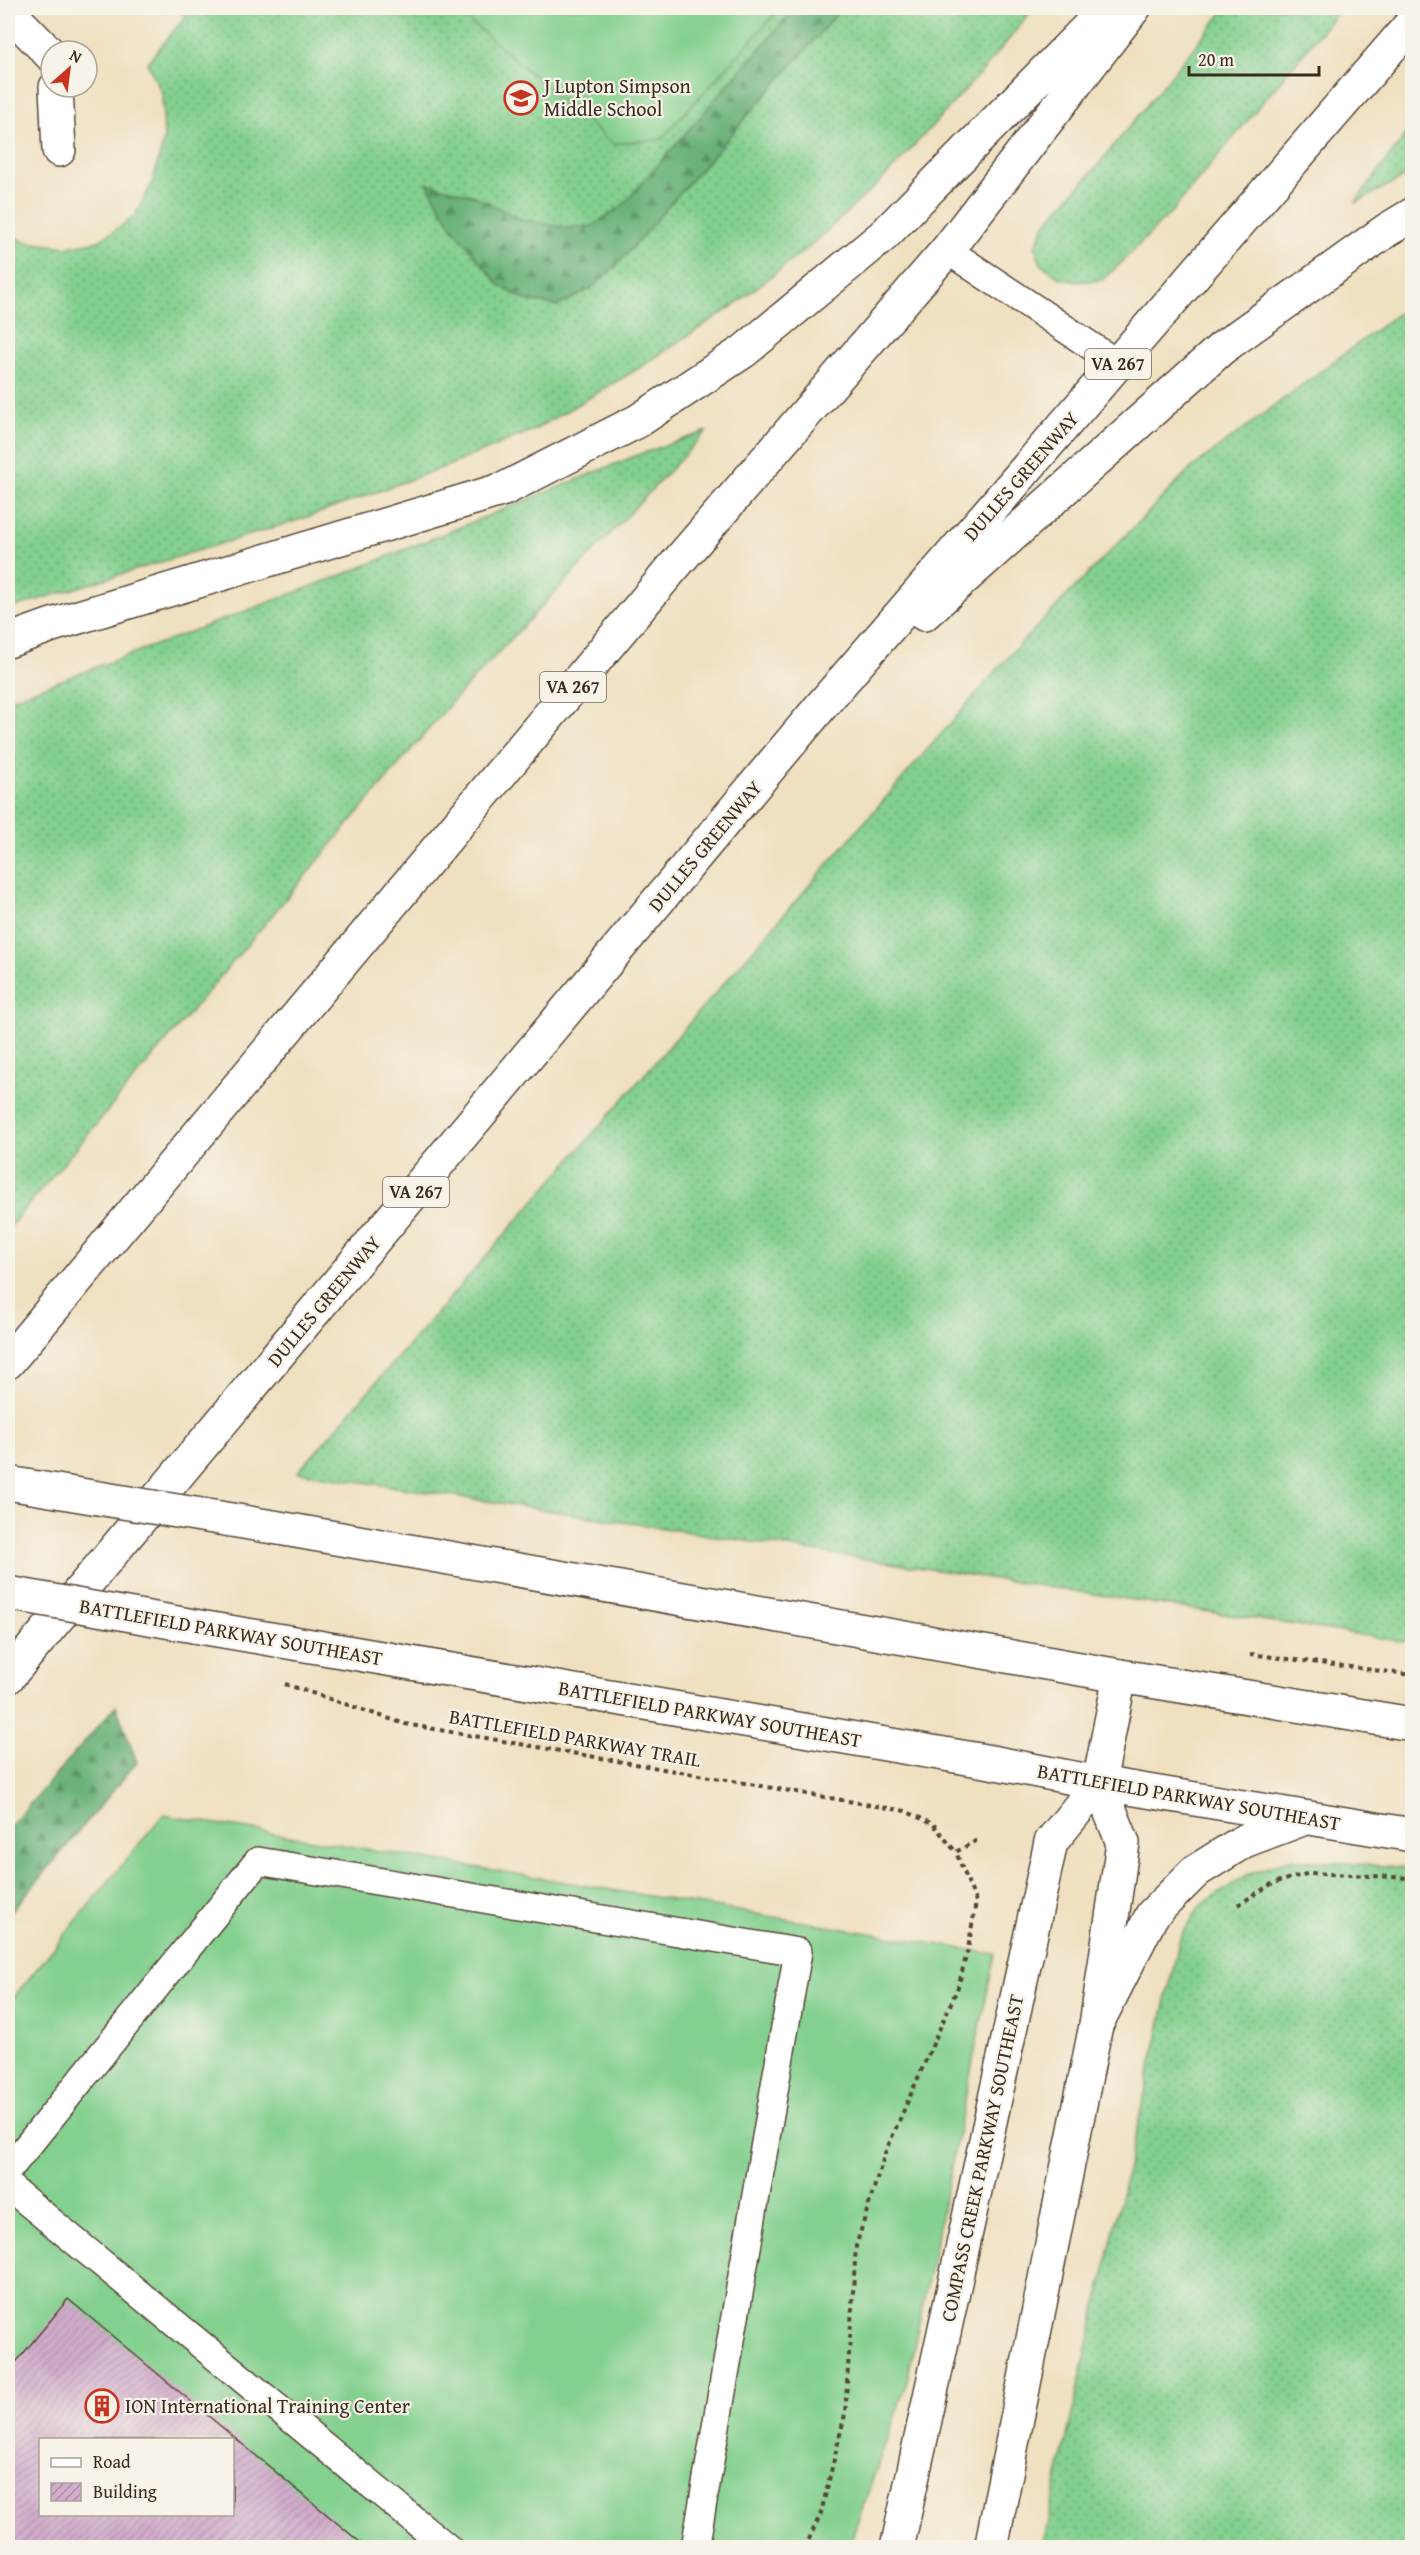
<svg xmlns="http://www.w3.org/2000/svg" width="1420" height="2555" viewBox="0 0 1420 2555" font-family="'Gentium Book Plus',serif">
<defs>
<pattern id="grass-dots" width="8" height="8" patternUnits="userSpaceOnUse" patternTransform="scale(1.5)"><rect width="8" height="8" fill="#83d08f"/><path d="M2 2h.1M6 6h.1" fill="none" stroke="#6ca974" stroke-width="1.8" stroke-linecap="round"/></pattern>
<pattern id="forest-firs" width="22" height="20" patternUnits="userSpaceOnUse" patternTransform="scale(1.5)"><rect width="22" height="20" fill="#6ab27a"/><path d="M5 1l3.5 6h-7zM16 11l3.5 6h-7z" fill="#589163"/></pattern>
<pattern id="building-hatch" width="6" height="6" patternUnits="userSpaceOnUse" patternTransform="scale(1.5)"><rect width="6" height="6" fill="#d2adcd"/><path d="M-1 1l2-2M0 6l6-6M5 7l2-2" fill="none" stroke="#ac8da6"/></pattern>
</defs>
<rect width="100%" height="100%" fill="#f7f3e8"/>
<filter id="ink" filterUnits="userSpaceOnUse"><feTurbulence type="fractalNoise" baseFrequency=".0167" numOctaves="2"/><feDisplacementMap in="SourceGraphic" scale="12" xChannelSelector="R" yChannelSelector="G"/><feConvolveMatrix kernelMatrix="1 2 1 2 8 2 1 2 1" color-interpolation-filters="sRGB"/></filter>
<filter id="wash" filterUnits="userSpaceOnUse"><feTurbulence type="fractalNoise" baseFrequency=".008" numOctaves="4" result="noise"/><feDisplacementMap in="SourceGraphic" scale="24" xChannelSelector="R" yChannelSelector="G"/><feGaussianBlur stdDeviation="1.35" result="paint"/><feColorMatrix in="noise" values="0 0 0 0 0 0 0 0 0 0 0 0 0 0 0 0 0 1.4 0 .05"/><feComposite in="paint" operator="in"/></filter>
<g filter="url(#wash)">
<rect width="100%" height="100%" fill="#efe0c0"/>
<path fill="url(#grass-dots)" stroke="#5f7d56" stroke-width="1.5" d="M 175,8 L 1034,8 L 987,66 L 888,174 L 813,244 L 733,306 L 641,367 L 536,429 L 447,466 L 308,517 L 8,609 L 8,234 L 26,242 L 67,247 L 99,241 L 134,217 L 153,181 L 164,139 L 162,93 L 147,63 L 186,16 Z
M 1226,8 L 1341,8 L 1174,209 L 1120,264 L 1102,280 L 1076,282 L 1058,277 L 1041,264 L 1035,247 L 1045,224 L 1098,165 Z
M 1412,126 L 1412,173 L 1355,203 Z
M 1412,303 L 1412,1643 L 298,1472 L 1017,647 L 1191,468 Z
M 707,431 L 449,705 L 8,1229 L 8,700 L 347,573 L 635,456 Z
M 1290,1859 L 1412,1868 L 1412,2547 L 1042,2547 L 1180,1938 L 1200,1906 L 1247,1875 Z"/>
<path fill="url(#forest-firs)" stroke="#526e4c" stroke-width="1.5" d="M 795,8 L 842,8 L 617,265 L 589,290 L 558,306 L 525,300 L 499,285 L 452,227 L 427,183 L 475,196 L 520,219 L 565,228 L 592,226 L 623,205 Z
M 116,1706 L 137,1762 L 8,1916 L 8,1829 Z"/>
<path fill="#83d08f" stroke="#5f7d56" stroke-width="1.5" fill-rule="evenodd" d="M 455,8 L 781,8 L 661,139 L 613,144 Z
M 163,1815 L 995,1954 L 907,2381 L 849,2547 L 8,2548 L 8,2004 ZM 40,2440 L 232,2440 L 232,2514 L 40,2514 Z"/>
<g id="blocks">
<path fill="url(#building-hatch)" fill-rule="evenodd" d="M 68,2299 L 367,2548 L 8,2548 L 8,2372 ZM 40,2440 L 232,2440 L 232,2514 L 40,2514 Z"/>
</g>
</g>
<g filter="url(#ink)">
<use href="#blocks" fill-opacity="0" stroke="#564536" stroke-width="1.5"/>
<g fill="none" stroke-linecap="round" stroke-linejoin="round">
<g stroke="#564536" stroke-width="30">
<path id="lane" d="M 947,250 L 1118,364
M 8,2170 L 258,1861 L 798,1952 L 695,2548
M 8,2186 L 448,2548"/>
</g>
<g stroke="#564536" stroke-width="36">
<path id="street" d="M 8,11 L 51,55
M 56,87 L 59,150"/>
</g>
<g stroke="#564536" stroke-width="36">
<path id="secondary" d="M 897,2548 L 1051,1842 L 1099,1783 L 1120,1676
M 991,2548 L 1096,2025 L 1123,1843 L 1099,1783"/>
</g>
<g stroke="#564536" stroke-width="36">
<path id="primary" d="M 273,1527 L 1120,1676 L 1412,1724
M 194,1626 L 991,1762 L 1099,1783 L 1412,1835
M 1096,2025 L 1152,1915 L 1196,1871 L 1244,1841 L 1305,1818"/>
</g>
<g stroke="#564536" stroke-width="36">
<path id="highway" d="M 924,614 L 1222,348 L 1387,230 L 1412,215
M 8,641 L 52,625 L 504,489 L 638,421 L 744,351 L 884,235 L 1107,8
M 8,1362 L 670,571 L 947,250 L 1134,8
M 8,1677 L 822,705 L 1412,23"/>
</g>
<path stroke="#564536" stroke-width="4" stroke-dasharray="4.5 4.5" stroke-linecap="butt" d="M 1250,1654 L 1412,1675
M 285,1684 L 405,1724 L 905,1811 L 933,1824 L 956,1852 L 977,1840
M 1238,1905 L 1273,1883 L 1310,1873 L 1412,1878
M 805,2548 L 821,2513 L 845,2414 L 856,2246 L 885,2153 L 958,1987 L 968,1949 L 976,1902 L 956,1852"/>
<use href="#lane" stroke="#fff" stroke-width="27"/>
<use href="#street" stroke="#fff" stroke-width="33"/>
<use href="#secondary" stroke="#fff" stroke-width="33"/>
<use href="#primary" stroke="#fff" stroke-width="33"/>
<use href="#highway" stroke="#fff" stroke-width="33"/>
<g stroke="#564536" stroke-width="36" stroke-linecap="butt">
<path id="primary-bridge" d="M 8,1483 L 273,1527
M 8,1593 L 194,1626"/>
</g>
<use href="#primary-bridge" stroke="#fff" stroke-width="33"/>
</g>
</g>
<defs>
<g id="school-ring" transform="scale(1.725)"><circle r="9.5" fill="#f7f3e8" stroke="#c8321e" stroke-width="1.5"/><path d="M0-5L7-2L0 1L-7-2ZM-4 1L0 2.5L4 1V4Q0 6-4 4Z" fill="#c8321e"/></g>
<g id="building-ring" transform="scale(1.725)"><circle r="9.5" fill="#f7f3e8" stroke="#c8321e" stroke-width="1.5"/><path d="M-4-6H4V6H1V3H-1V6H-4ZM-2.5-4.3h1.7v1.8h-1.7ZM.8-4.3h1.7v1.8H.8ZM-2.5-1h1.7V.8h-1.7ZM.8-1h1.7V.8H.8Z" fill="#c8321e"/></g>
</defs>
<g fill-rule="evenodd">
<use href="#school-ring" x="521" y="98"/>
<use href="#building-ring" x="102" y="2406"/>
</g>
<g text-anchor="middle" stroke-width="4.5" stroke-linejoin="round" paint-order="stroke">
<g fill="#f7f3e8" stroke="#73665b" stroke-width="1.5">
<rect x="1085" y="349" width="66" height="30" rx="4.5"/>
<rect x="540" y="672" width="66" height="30" rx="4.5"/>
<rect x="383" y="1177" width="66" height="30" rx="4.5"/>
</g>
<g font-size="18" font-weight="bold" fill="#3b2a1e">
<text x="1118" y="370">VA 267</text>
<text x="573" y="693">VA 267</text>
<text x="416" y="1198">VA 267</text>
</g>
<g font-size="20" fill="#3b2a1e" stroke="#f7f3e8" text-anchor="start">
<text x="544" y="93">J Lupton Simpson<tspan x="544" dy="23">Middle School</tspan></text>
<text x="125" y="2413">ION International Training Center</text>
</g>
<g font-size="20" fill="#3b2a1e" stroke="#f7f3e8">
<text transform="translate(1021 476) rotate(-49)" y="7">DULLES GREENWAY</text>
<text transform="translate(705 846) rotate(-50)" y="7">DULLES GREENWAY</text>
<text transform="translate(324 1301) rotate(-50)" y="7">DULLES GREENWAY</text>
<text transform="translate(231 1632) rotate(10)" y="7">BATTLEFIELD PARKWAY SOUTHEAST</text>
<text transform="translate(710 1714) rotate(10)" y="7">BATTLEFIELD PARKWAY SOUTHEAST</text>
<text transform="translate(575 1738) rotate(10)" y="7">BATTLEFIELD PARKWAY TRAIL</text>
<text transform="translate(1189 1797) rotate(10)" y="7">BATTLEFIELD PARKWAY SOUTHEAST</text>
<text transform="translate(982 2158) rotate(-78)" y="7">COMPASS CREEK PARKWAY SOUTHEAST</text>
</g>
</g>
<rect width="1420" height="2555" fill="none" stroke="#f7f3e8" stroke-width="30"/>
<rect x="39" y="2438" width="195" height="78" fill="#f7f3e8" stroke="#aca397" stroke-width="1.5"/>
<rect x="51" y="2458" width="30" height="9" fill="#ffffff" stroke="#aca397" stroke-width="1.5"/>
<text x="93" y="2468" font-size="18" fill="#3b2a1e">Road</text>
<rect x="51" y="2483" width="30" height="18" fill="url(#building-hatch)" stroke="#aca397" stroke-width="1.5"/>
<text x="93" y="2498" font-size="18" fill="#3b2a1e">Building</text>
<g transform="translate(69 69) rotate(28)"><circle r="28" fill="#f7f3e8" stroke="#aca397" stroke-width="1.5"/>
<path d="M0-4.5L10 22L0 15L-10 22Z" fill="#c8321e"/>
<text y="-9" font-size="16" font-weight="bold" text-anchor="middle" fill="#3b2a1e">N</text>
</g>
<path d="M1189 66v9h130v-9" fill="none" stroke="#3b2a1e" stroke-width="3"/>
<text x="1198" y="66" font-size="18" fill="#3b2a1e" stroke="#f7f3e8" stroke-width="4.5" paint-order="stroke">20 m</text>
</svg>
